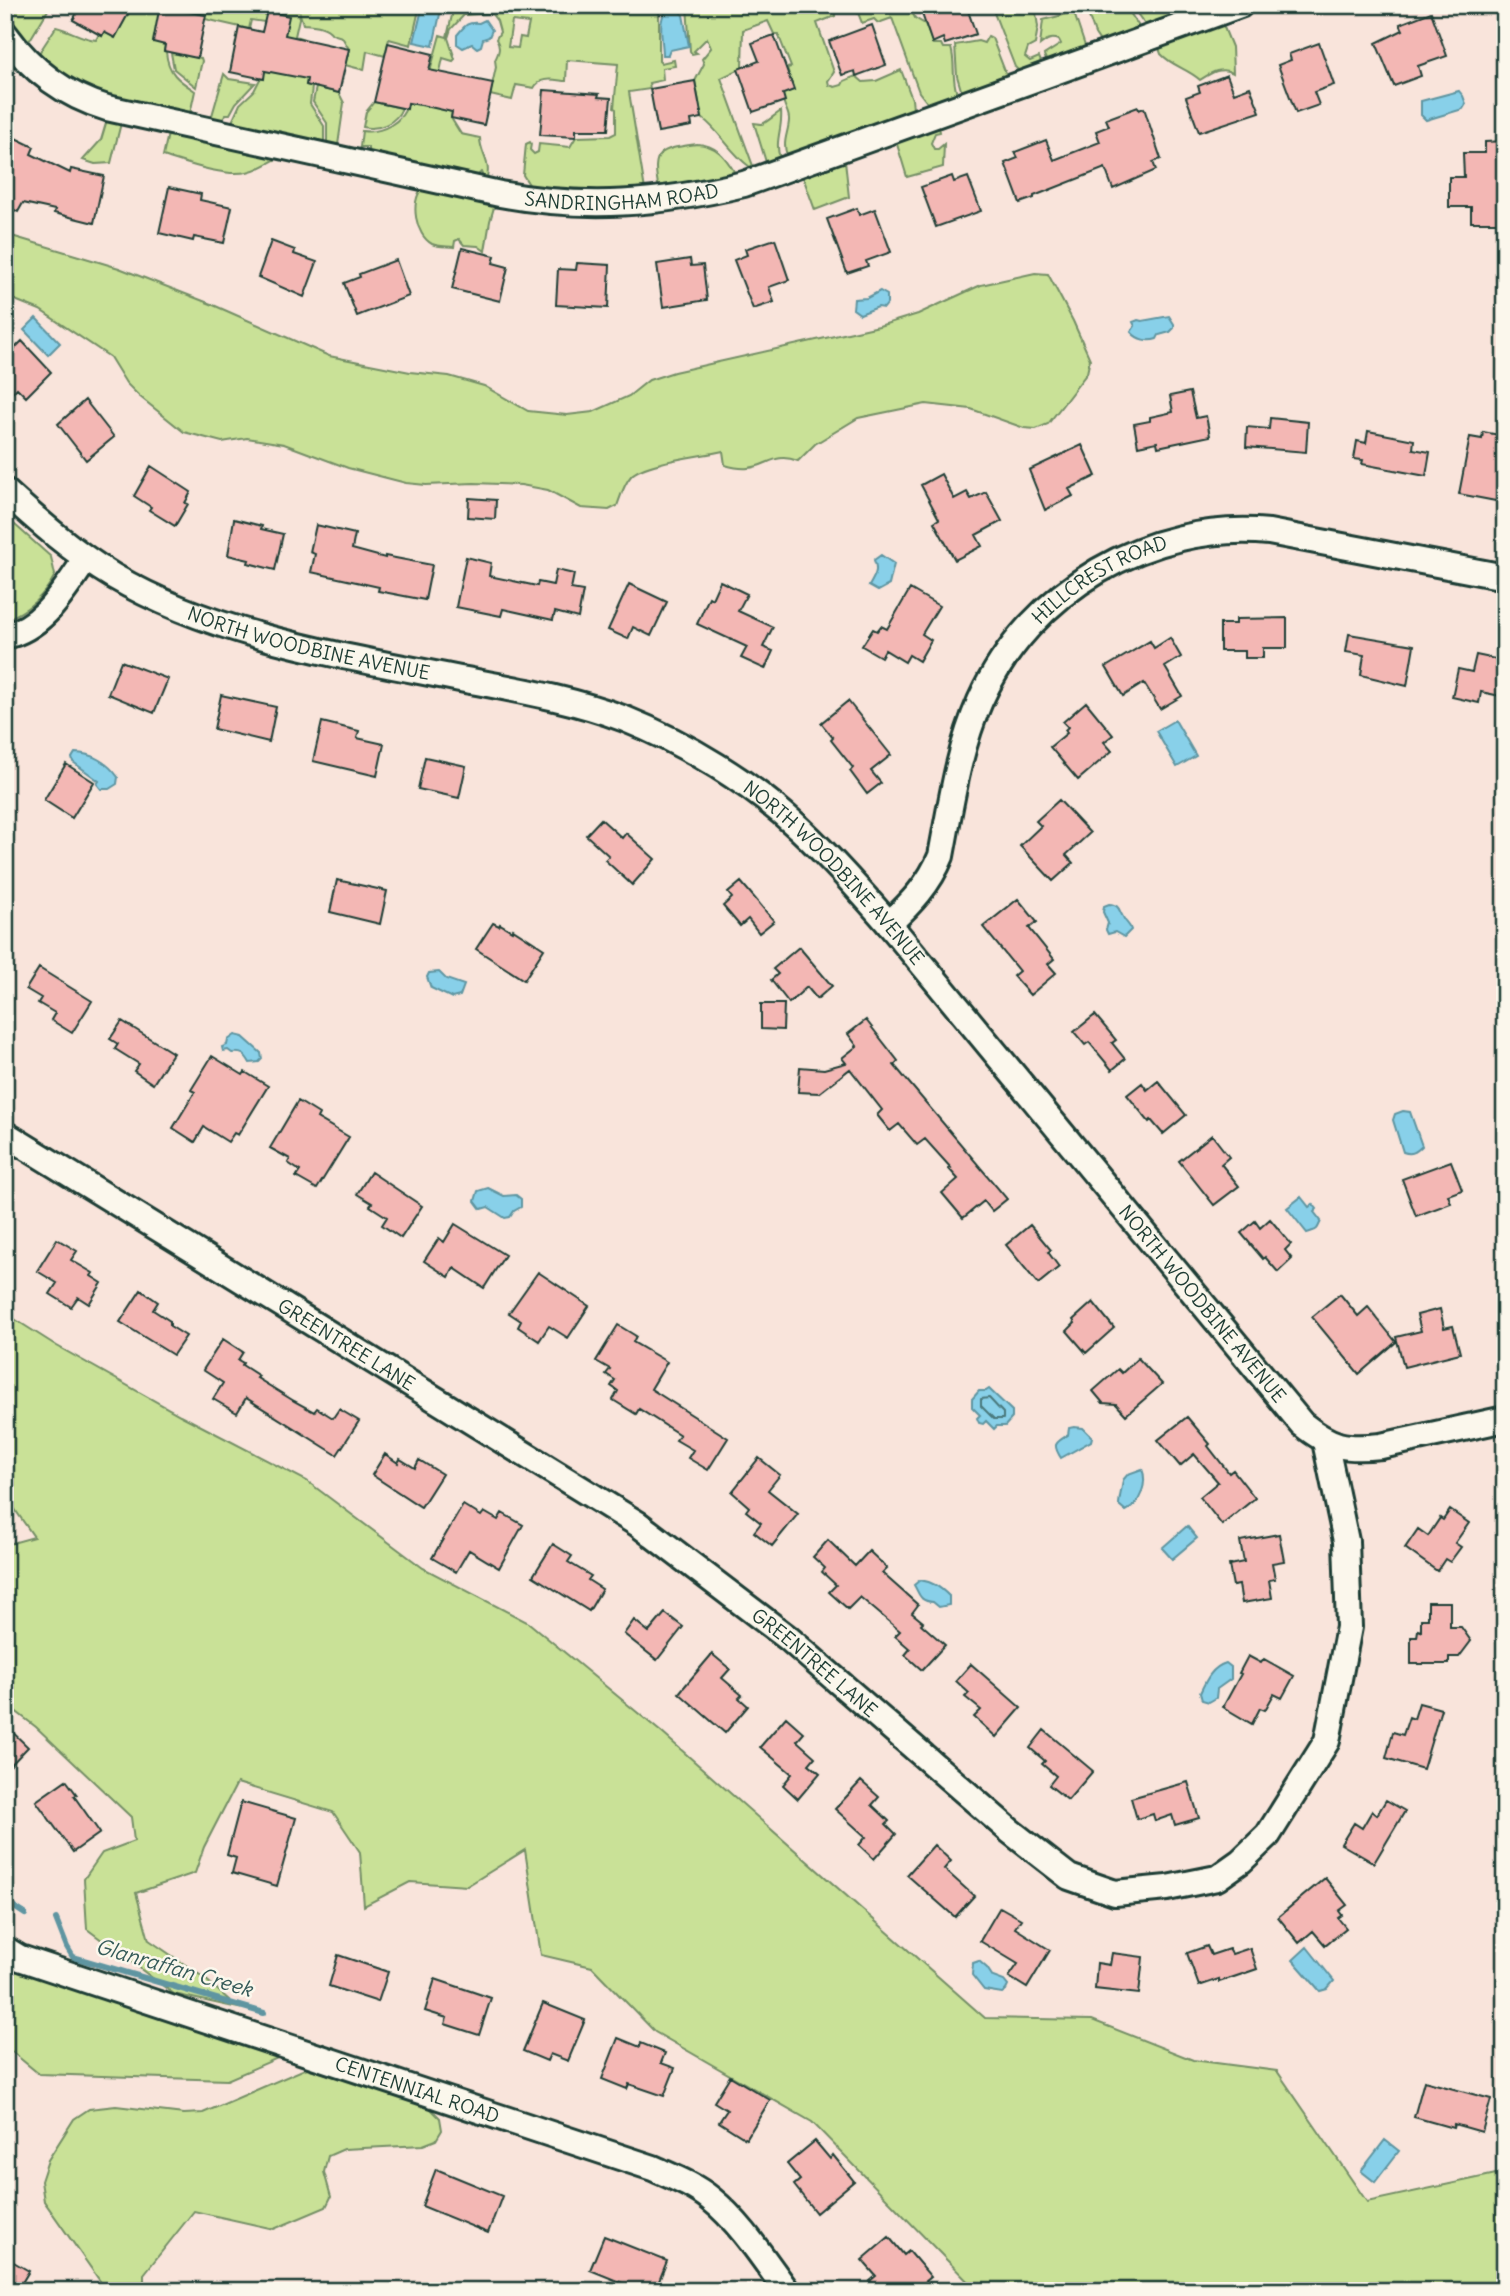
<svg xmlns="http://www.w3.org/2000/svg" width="1510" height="2296" viewBox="0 0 1510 2296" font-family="Delius,sans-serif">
<rect width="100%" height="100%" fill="#f9e4db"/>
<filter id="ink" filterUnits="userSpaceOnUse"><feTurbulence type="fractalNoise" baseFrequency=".0143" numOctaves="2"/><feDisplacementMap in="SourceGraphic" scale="14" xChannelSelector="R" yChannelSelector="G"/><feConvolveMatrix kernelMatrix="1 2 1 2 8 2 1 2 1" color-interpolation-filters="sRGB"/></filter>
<g filter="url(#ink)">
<path fill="#c9e197" stroke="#748f66" stroke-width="2" fill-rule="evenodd" d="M 5,5 L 51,5 L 28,43 L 19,32 Z
M 133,5 L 160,5 L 165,45 L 164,51 L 166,52 C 168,73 178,80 195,91 L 190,114 C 155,107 115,103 83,87 C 66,78 52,66 39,53 L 56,27 C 70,30 82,39 96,40 L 99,34 L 102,36 L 104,32 L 115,38 Z
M 184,5 L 420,5 L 411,45 L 389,39 L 385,56 L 367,51 L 364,70 L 345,65 L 349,49 L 342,37 L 332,34 C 326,25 313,25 303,24 L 300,14 L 295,36 L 304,39 L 296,75 L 308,78 L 306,85 L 312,87 L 310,104 L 324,126 L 324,143 L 231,124 L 240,104 L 254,91 L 260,79 L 263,79 L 265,71 L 265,22 L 251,20 L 249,29 L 205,19 L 205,15 L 183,11 Z
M 446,5 L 659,5 L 659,61 L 661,63 L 674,60 L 675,66 L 662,68 L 663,80 L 649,83 L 650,89 L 629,92 L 645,190 C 608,196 567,191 530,186 L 523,175 L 526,144 L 530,142 L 531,144 L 530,150 L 534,154 L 538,152 L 539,144 L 570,147 L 576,137 L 610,136 L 616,133 L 616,109 L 614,108 L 618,64 L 567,60 L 566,81 C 554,80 540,76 534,88 L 516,85 L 512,100 L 490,95 L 496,67 L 495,60 C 499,52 501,47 496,39 L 500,32 L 497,21 L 491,13 L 464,15 L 451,29 L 448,38 L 455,59 L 453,61 L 443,58 L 439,76 L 441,109 L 452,112 L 451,118 L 461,134 L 480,138 C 480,153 491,162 487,177 L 483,177 L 481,172 L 477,176 L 368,152 L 368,147 L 360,147 L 362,131 C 382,134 403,122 408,103 L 421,105 L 440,35 L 447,37 L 453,11 L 445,10 ZM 512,21 L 529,23 L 526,38 L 520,37 L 518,48 L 508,47 Z
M 687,5 L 843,5 L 835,9 L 835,16 L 817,23 L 834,72 L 828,81 L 829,85 L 835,87 L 842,85 L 844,81 L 856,76 L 863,82 L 876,81 L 901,70 L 912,99 L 913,109 L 826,143 L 787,155 C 782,142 788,134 789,121 C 790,111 781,105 783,94 L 794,90 L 787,68 L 791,67 L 778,34 L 774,34 L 768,21 L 743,30 L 742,68 L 721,78 L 753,166 L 750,167 C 730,153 720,131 702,118 L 695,81 L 704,64 L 702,59 L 711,48 L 707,38 L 694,51 L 697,53 L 692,54 L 690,51 Z
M 855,5 L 915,5 L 912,12 L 915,18 L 925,24 L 933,44 L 941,44 L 943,48 L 951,48 C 956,64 951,76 957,94 L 929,105 L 919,92 L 892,18 L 878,23 L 874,19 L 862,23 Z
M 991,5 L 1017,5 L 1019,12 L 1031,7 L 1033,13 L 1036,13 L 1038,27 L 1035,44 L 1028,48 L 1025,57 L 1030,61 L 1039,57 L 1042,64 L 1020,72 L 1015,67 Z
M 1085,5 L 1125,5 L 1138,25 L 1138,29 L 1101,43 L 1095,34 Z
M 1131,5 L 1172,5 L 1175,13 L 1171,17 L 1146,26 Z
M 1070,10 L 1073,10 L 1086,49 L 1047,62 L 1044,55 L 1061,44 L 1059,40 C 1051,37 1046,40 1040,45 L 1043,20 L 1063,15 Z
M 1223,25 L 1232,47 L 1233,73 C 1221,66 1211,73 1200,80 C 1188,69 1172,66 1161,54 L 1159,48 Z
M 988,36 L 992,38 L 1006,74 L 1004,77 L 962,93 L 957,76 L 955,45 L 978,41 L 984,43 Z
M 171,53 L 201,58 L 202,61 L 196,87 L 174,69 Z
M 224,74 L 229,79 L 255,83 L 236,103 L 230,114 L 226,114 L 222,121 L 211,119 Z
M 316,87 L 339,93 L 344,103 L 338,145 L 327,143 L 327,123 L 313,102 Z
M 374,102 L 402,108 C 396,123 378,131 363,127 L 366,112 Z
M 781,111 C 783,128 774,141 780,158 L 766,162 L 754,123 C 757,123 759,124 762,124 C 766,123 776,114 781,111 Z
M 107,120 L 121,123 L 111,163 L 95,164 L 83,160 L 101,140 Z
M 939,126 L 940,132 L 935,133 L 931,143 L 934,149 L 938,149 L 944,144 L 943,167 L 907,177 L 896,141 Z
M 168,134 L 278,158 C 268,163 258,170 247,172 C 224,177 186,163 163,156 Z
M 697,144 C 716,145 725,156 735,173 L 699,183 L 659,189 C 650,149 661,149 697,144 Z
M 845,161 L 849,197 L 815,210 L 803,177 Z
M 422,189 L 495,204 L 490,221 L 485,251 L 478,246 L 464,245 L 459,239 L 455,241 L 454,247 C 448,246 438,247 432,244 C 415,235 410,201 422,189 Z
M 5,234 L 119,268 L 211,304 L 329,356 L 410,372 L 449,376 L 484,386 L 528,411 L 567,415 L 593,412 L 629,396 L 649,380 L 674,372 L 879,326 L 918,314 L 981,285 L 1035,273 L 1048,274 L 1073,321 L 1090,359 L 1087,373 L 1048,424 L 1036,429 L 1024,428 L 971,409 L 926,404 L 858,418 L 815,444 L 798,461 C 774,452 769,466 748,468 C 740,469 732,467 725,465 L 723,451 C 703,456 643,462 631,476 C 624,484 621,495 617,506 L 609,510 L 581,508 L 548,490 L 521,485 L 474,483 L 426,485 L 406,483 L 348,468 L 284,444 L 247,438 L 222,442 L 184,432 L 139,396 L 126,383 L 110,357 L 40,310 L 5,296 Z
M 5,516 L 51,557 L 55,575 C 44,597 28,611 5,620 Z
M 5,1313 L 57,1346 L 180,1415 L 307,1481 L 423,1568 L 529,1623 L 661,1732 L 985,2018 L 1092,2020 L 1193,2060 L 1277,2071 L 1367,2202 L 1505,2172 L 1505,2291 L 977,2291 L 812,2122 L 655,2032 L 592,1967 L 541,1955 L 525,1850 L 467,1886 L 410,1882 L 364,1906 L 360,1852 L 333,1812 L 237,1783 L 204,1847 L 195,1873 L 136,1893 L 149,1940 L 203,1977 L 238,2008 L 174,1994 L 87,1929 L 84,1879 L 102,1853 L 134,1841 L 131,1817 L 36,1727 L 5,1703 L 5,1545 L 34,1537 L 5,1495 Z
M 5,1962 L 58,1984 L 287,2054 L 227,2080 L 39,2074 L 5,2046 Z
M 307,2068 L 426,2104 L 440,2118 L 442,2130 L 436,2140 L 423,2145 L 344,2149 L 328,2156 L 324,2172 L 331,2197 L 326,2207 L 274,2229 L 194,2211 L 144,2274 L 144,2291 L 107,2291 L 44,2201 L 41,2181 L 48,2160 L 74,2119 L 89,2109 L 116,2106 L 184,2114 L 203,2113 Z"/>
<path fill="#88d0e9" stroke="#5e95a1" stroke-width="2" d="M 423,5 L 442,5 L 433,46 L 414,42 Z
M 672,7 L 677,8 L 683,15 L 689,46 L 670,50 L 668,55 L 663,55 C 663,40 655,13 672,7 Z
M 485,20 L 492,30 L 489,37 L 483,39 L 481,46 L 477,48 L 472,44 L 463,48 L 457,44 L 457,35 C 464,27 467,21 479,23 Z
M 1459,91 L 1463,96 L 1466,104 L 1463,109 L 1426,120 L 1421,115 L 1421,101 Z
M 880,291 L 887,295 L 887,304 L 884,308 L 878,307 L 860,314 L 853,309 L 854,299 L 867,298 Z
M 1169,316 L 1174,324 L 1174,328 L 1170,332 L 1159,335 L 1157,339 C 1148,342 1138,340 1131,332 L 1135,326 L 1133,322 L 1138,320 L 1142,321 Z
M 36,318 L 60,343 L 48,355 L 24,330 Z
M 881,555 L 894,564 L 889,585 L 878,591 L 869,586 C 874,577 879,571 874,560 Z
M 1175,720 L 1196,756 L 1177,767 L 1156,731 Z
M 75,753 C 92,753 108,763 118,777 L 117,784 L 109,789 L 101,789 L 97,784 L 99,781 L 73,762 L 72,758 Z
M 1109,904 C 1120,905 1118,909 1123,917 C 1125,923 1130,924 1131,930 L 1124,937 L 1115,932 L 1108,934 L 1106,930 L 1108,923 L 1103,912 L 1104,906 Z
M 439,972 L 446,979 L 464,985 L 460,996 L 452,998 L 431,988 L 427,977 L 429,973 Z
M 235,1035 L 243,1037 L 261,1053 L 262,1059 L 259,1062 L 250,1063 C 245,1054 242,1052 232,1053 L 228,1050 L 223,1051 L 222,1047 L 227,1045 L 228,1040 Z
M 1403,1111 L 1410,1112 L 1422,1146 C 1416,1152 1412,1155 1403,1152 L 1393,1120 L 1395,1114 Z
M 488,1188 L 504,1196 L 516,1195 L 521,1199 L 521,1207 L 514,1211 L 510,1217 L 505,1218 L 488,1207 L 481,1209 L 475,1201 L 478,1191 Z
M 1301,1197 L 1309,1207 L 1313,1204 L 1317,1209 L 1314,1212 L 1321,1221 C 1316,1232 1318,1229 1307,1233 L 1287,1208 Z
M 989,1389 L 1012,1411 L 1012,1418 L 1005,1426 L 997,1426 L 994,1429 L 986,1421 L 983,1424 L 979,1423 L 977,1418 L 980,1415 L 972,1407 L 972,1399 L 979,1391 L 986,1391 Z
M 1074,1427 L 1083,1428 L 1092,1437 L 1091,1441 L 1061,1458 C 1052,1444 1055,1443 1068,1435 L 1069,1428 Z
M 1142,1469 C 1148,1483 1140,1505 1126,1511 L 1119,1505 C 1119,1499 1122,1488 1123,1480 L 1128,1474 Z
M 1187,1526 L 1197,1538 L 1172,1559 L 1162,1548 Z
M 920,1580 C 933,1582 940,1587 949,1596 L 949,1605 L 939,1607 L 933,1602 C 919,1601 920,1595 914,1585 Z
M 1226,1663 L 1231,1667 L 1231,1679 L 1217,1689 L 1216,1698 L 1209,1702 L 1202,1700 L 1200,1693 C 1206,1680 1212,1667 1226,1663 Z
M 1307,1947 L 1334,1981 L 1327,1989 L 1320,1991 L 1293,1960 Z
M 979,1961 L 987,1968 L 993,1977 L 1004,1981 L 1008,1986 L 1006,1990 L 1002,1993 L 984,1990 L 972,1975 L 973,1963 Z
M 1385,2140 L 1399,2151 L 1375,2182 L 1361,2171 Z"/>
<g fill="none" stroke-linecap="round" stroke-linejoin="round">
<path stroke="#49787c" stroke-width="2" d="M 989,1398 L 1003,1413 L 1003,1419 L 994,1419 L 981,1406 L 981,1399 Z"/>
<path stroke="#5e95a1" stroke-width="6" d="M 5,1901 L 25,1914
M 56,1919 L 67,1947 L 73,1957 L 264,2013"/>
</g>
<path fill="#f3b7b4" stroke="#1f3d34" stroke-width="2" d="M 81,5 L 133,5 L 115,38 L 104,32 L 102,36 L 73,20 Z
M 160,5 L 184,5 L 183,11 L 206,15 L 197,58 L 164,51 L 165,45 L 153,42 Z
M 919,5 L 966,5 L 976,34 L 945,44 L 943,38 L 932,43 Z
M 267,11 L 289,16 L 285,35 L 349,49 L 339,93 L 306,85 L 307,79 L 265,71 L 264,79 L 230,72 L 239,27 L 262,32 Z
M 1431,12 L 1447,56 L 1418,66 L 1421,76 L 1394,86 L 1376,43 L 1403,30 L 1400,24 Z
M 872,25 L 886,65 L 856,76 L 855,71 L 842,75 L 829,41 Z
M 774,35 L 794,90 L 783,94 L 785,101 L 753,112 L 738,69 L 759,61 L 752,43 Z
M 388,43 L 433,54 L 429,70 L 493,83 L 484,125 L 451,118 L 452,112 L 421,105 L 408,103 L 407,109 L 374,102 Z
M 1319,43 L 1334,85 L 1314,92 L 1319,105 L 1296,113 L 1278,65 L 1291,60 L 1289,54 Z
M 1227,75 L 1234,93 L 1250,87 L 1260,112 L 1199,132 L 1186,97 L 1200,92 L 1198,86 Z
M 695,81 L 702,118 L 691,120 L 692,126 L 658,132 L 650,89 Z
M 544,90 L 599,94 L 598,97 L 611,98 L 608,130 L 576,130 L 576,137 L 540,135 Z
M 1138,107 L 1139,110 L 1144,108 L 1161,159 L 1153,162 L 1156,170 L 1113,189 L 1105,168 L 1034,196 L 1034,198 L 1020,203 L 1005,163 L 1018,158 L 1015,152 L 1046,140 L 1054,160 L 1100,142 L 1096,131 L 1109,126 L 1106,119 Z
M 5,133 L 34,147 L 31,154 L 70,173 L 71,169 L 104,176 L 94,223 L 54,213 L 55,210 L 23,203 L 18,212 L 5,205 Z
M 1505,141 L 1505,222 L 1471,222 L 1471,207 L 1449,207 L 1449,177 L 1464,177 L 1463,153 L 1485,153 L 1485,142 Z
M 952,176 L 954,182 L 968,177 L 981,211 L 936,227 L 921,187 Z
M 169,187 L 201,194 L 200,200 L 232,207 L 224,243 L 194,237 L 193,241 L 159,233 Z
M 857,208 L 859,215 L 875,209 L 891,252 L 866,261 L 868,266 L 847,273 L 827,219 Z
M 775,239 L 789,280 L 769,287 L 774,302 L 753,309 L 734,260 L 747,255 L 745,249 Z
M 271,241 L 295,250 L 294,254 L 317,262 L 304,297 L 258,277 Z
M 462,248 L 495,256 L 493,263 L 508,267 L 500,301 L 452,289 Z
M 690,259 L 691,266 L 703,265 L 707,300 L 663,307 L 657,264 Z
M 396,260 L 409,296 L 357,316 L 344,283 L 360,277 L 359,274 Z
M 577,263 L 610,265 L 608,308 L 556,305 L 558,269 L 576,270 Z
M 22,341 L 51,372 L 26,397 L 17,388 L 5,400 L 5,358 Z
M 1190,392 L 1196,418 L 1206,416 L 1210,436 L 1158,447 L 1157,442 L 1138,446 L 1134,424 L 1150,421 L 1150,417 L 1173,412 L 1170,396 Z
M 85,400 L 114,437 L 86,460 L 58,424 Z
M 1270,418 L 1308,422 L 1306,452 L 1246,447 L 1247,427 L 1269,429 Z
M 1368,431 L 1414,440 L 1413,449 L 1430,452 L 1426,476 L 1362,464 L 1363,460 L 1354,459 L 1357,441 L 1366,443 Z
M 1483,432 L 1505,436 L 1501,467 L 1505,468 L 1505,479 L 1501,502 L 1459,494 L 1470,437 L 1482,439 Z
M 1082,445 L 1096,476 L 1069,489 L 1073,496 L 1045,510 L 1029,470 Z
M 151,466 L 191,492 L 185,503 L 188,504 L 175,526 L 149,510 L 151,507 L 134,496 Z
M 941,474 L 954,499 L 967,492 L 971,499 L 986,492 L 1002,521 L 976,535 L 982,546 L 955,560 L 934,522 L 939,519 L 921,485 Z
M 469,498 L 496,500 L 495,519 L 468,517 Z
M 234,519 L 262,526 L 261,529 L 283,534 L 275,570 L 248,563 L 249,560 L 228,555 Z
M 316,525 L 355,534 L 352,549 L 385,558 L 385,556 L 432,565 L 425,600 L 378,591 L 379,587 L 311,572 L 315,554 L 310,552 Z
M 466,557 L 491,563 L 489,576 L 537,586 L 538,582 L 553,585 L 556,570 L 574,574 L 571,589 L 583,591 L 578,618 L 555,612 L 553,620 L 503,609 L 501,616 L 456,607 Z
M 720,581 L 747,594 L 738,611 L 773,627 L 763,647 L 773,651 L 765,669 L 741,658 L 747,647 L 697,624 L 709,597 L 712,599 Z
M 629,584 L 667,602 L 651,636 L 633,627 L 628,639 L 608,630 Z
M 910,589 L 939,606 L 922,634 L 931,640 L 919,661 L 909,655 L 905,662 L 885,650 L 881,657 L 862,646 L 873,629 L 877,631 L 881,626 L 887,629 Z
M 1287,618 L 1287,648 L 1263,648 L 1263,658 L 1245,658 L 1245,651 L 1220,651 L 1220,624 L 1236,624 L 1236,619 Z
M 1349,634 L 1414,645 L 1407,686 L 1361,675 L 1364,655 L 1346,652 Z
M 1170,638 L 1181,657 L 1165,667 L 1182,696 L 1160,709 L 1144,683 L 1123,696 L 1106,667 L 1150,641 L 1154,648 Z
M 1476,655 L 1505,661 L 1505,697 L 1481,692 L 1479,703 L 1452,697 L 1458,669 L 1472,672 Z
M 121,661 L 168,679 L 154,713 L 108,694 Z
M 221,695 L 276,707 L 269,742 L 214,729 Z
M 848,701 L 891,755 L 871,771 L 881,783 L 867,794 L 850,771 L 853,768 L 831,740 L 833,738 L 821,723 Z
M 1086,702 L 1113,735 L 1104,742 L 1112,751 L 1078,780 L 1050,747 L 1067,733 L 1065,730 L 1068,727 L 1063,722 Z
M 322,722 L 359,731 L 357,738 L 384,744 L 377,776 L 313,761 Z
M 425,757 L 466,766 L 459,798 L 418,789 Z
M 66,764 L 94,782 L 72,818 L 44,800 Z
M 1059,800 L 1090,833 L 1066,855 L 1073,863 L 1053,881 L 1020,846 L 1041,826 L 1036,821 Z
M 601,819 L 622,838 L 626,833 L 655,859 L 632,885 L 605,860 L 609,856 L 586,835 Z
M 337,880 L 387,891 L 380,924 L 330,912 Z
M 741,882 L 774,921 L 759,933 L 748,919 L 740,926 L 723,906 L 732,898 L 728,893 Z
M 1018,899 L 1037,922 L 1029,928 L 1054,959 L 1048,964 L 1056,973 L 1030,995 L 1013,976 L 1019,971 L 983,927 Z
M 493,923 L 499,926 L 500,924 L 512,931 L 513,929 L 544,949 L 524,980 L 476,949 Z
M 799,947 L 832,986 L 817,999 L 807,987 L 789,1003 L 771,980 L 778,974 L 773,969 Z
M 39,968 L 92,1001 L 72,1033 L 51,1020 L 55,1013 L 38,1003 L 41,998 L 26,989 Z
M 761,1004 L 784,1004 L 783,1030 L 761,1029 Z
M 1095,1015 L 1116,1040 L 1112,1043 L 1125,1059 L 1112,1070 L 1089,1042 L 1085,1045 L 1074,1032 Z
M 866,1020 L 898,1061 L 894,1065 L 1007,1199 L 992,1211 L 984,1201 L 963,1218 L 942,1193 L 958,1179 L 949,1169 L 951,1168 L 925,1139 L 917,1145 L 899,1124 L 890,1131 L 877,1115 L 882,1110 L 850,1069 L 819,1093 L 798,1092 L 800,1067 L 824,1069 L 846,1063 L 842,1058 L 857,1046 L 848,1034 Z
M 122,1021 L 173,1053 L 153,1084 L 134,1071 L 139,1064 L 115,1049 L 118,1044 L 110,1039 Z
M 212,1056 L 243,1075 L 245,1072 L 268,1086 L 238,1135 L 234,1133 L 228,1142 L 204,1127 L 195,1142 L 173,1128 L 195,1092 L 191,1090 Z
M 1158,1081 L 1186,1115 L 1163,1134 L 1151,1120 L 1149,1122 L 1127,1095 L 1142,1083 L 1147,1090 Z
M 298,1101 L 319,1114 L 317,1118 L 349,1137 L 317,1189 L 296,1177 L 300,1171 L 288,1163 L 290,1159 L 270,1148 Z
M 1212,1135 L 1229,1157 L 1221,1164 L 1239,1186 L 1214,1205 L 1179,1161 Z
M 1451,1161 L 1462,1190 L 1448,1195 L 1451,1203 L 1416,1216 L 1402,1179 Z
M 371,1172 L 422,1206 L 401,1238 L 382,1225 L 387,1217 L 370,1206 L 372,1203 L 357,1194 Z
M 1270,1219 L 1291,1244 L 1285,1250 L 1292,1259 L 1278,1272 L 1265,1257 L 1263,1259 L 1241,1233 L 1255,1221 L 1260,1228 Z
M 455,1224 L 505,1255 L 484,1288 L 454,1268 L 449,1277 L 424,1261 L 439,1238 L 444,1242 Z
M 1030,1225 L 1051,1250 L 1048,1252 L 1059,1267 L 1038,1284 L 1006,1245 Z
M 57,1239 L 77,1251 L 71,1260 L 93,1273 L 91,1276 L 102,1283 L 89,1304 L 78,1297 L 71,1307 L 50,1294 L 57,1283 L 37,1271 Z
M 538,1272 L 589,1306 L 568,1338 L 549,1326 L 539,1341 L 518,1327 L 521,1321 L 509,1313 Z
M 141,1290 L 158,1302 L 153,1310 L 170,1321 L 170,1326 L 186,1336 L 173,1355 L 120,1322 Z
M 1340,1294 L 1358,1316 L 1368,1307 L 1396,1342 L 1359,1374 L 1312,1317 Z
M 1093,1302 L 1114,1328 L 1086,1353 L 1067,1331 L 1075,1323 L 1073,1320 Z
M 1440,1309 L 1444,1328 L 1453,1326 L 1460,1353 L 1404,1367 L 1396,1337 L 1421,1331 L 1417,1315 Z
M 618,1325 L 636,1336 L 633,1342 L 667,1362 L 651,1389 L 728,1438 L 708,1470 L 688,1458 L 693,1450 L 676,1440 L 680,1435 L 639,1409 L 636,1414 L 613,1400 L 618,1391 L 611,1386 L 615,1380 L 606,1374 L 610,1369 L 596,1361 Z
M 223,1339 L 243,1352 L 238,1360 L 243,1363 L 242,1365 L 259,1376 L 257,1378 L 294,1401 L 314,1412 L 317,1408 L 333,1418 L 339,1409 L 359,1421 L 337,1455 L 246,1398 L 237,1413 L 213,1399 L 223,1383 L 203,1370 Z
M 1138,1358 L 1162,1384 L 1126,1415 L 1116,1404 L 1103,1403 L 1093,1391 L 1118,1369 L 1122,1373 Z
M 1187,1417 L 1210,1444 L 1208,1446 L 1229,1473 L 1233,1470 L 1255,1498 L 1222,1525 L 1200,1497 L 1218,1482 L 1194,1454 L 1180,1466 L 1158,1440 Z
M 385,1454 L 398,1463 L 400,1459 L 415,1468 L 419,1460 L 442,1474 L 421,1507 L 372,1475 Z
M 759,1458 L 780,1475 L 768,1490 L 798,1514 L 772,1546 L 754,1532 L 761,1523 L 746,1511 L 749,1507 L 732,1492 Z
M 463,1505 L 481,1516 L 484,1512 L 498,1520 L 502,1513 L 523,1525 L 499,1568 L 469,1550 L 456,1572 L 432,1558 Z
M 1450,1510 L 1469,1523 L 1455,1543 L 1461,1547 L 1450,1562 L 1445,1559 L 1437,1571 L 1405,1548 L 1418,1529 L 1428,1536 L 1440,1518 L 1443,1520 Z
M 1279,1534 L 1284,1561 L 1272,1563 L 1275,1579 L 1269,1580 L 1272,1598 L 1242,1603 L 1239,1585 L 1233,1586 L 1229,1565 L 1244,1562 L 1240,1541 Z
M 828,1540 L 855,1566 L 869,1551 L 887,1568 L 882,1573 L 918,1605 L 912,1613 L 923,1622 L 921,1624 L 945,1645 L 922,1670 L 905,1655 L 910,1649 L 895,1636 L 900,1631 L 860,1597 L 848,1609 L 829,1592 L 836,1585 L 822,1572 L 825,1568 L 813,1557 Z
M 553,1544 L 572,1556 L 568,1562 L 591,1576 L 588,1580 L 602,1589 L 589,1611 L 533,1576 Z
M 1428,1602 L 1450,1602 L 1450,1627 L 1461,1627 L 1471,1641 L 1459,1657 L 1449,1657 L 1449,1664 L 1411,1664 L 1411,1637 L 1417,1637 L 1418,1630 L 1421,1631 L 1421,1619 L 1428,1619 Z
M 665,1613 L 683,1627 L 657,1660 L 624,1634 L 634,1620 L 649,1632 Z
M 712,1654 L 730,1669 L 722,1678 L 742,1695 L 739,1698 L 748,1706 L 725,1733 L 679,1693 Z
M 1248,1656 L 1261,1663 L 1264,1659 L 1294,1676 L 1282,1698 L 1274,1694 L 1265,1710 L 1260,1708 L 1252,1724 L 1223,1707 L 1241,1674 L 1239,1673 Z
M 971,1664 L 1021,1708 L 996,1737 L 974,1717 L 981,1710 L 965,1697 L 969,1693 L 956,1681 Z
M 1419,1703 L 1441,1709 L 1423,1769 L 1386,1758 L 1393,1732 L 1403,1735 L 1409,1717 L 1414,1719 Z
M 786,1717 L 804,1733 L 797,1741 L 815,1757 L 809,1764 L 820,1773 L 798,1799 L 783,1785 L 792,1774 L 760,1747 Z
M 5,1725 L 28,1747 L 5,1771 Z
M 1044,1730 L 1093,1771 L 1068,1800 L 1049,1785 L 1056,1776 L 1042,1764 L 1045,1761 L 1030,1748 Z
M 66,1780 L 77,1795 L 74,1796 L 100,1833 L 73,1852 L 36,1801 Z
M 861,1781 L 879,1797 L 872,1805 L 889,1821 L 886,1824 L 896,1834 L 874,1859 L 859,1845 L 866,1837 L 835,1809 Z
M 1188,1782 L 1199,1818 L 1175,1825 L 1172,1815 L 1155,1821 L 1153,1814 L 1137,1819 L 1131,1798 Z
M 1386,1800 L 1405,1811 L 1374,1863 L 1341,1844 L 1354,1823 L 1362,1828 L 1372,1811 L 1377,1815 Z
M 241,1802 L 296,1818 L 277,1886 L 232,1873 L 236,1858 L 227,1855 Z
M 934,1845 L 951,1861 L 944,1869 L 974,1896 L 955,1917 L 907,1875 Z
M 1325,1878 L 1347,1905 L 1339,1911 L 1342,1915 L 1338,1918 L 1346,1928 L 1325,1945 L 1313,1931 L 1299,1943 L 1278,1917 Z
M 1000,1907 L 1021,1919 L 1015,1928 L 1050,1950 L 1027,1988 L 1009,1977 L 1018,1964 L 980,1941 Z
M 1207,1946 L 1211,1955 L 1229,1949 L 1232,1954 L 1250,1948 L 1257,1969 L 1219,1982 L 1219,1979 L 1199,1986 L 1187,1953 Z
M 1112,1953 L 1143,1957 L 1139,1994 L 1095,1989 L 1097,1963 L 1110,1965 Z
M 338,1955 L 388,1972 L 378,2002 L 329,1986 Z
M 435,1979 L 491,1998 L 479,2035 L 445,2024 L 447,2018 L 425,2011 Z
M 543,2003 L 585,2020 L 568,2061 L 550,2054 L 547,2061 L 523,2051 Z
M 618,2038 L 640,2047 L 641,2043 L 665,2053 L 661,2063 L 675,2068 L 664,2096 L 629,2084 L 627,2089 L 602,2079 Z
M 730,2076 L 770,2100 L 746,2139 L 719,2122 L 727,2110 L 714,2102 Z
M 1424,2081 L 1491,2099 L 1482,2132 L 1454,2124 L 1453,2128 L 1414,2117 Z
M 815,2141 L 830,2159 L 833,2155 L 854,2181 L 816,2213 L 794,2185 L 800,2180 L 787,2164 Z
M 436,2169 L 502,2196 L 488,2233 L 422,2206 Z
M 604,2236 L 667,2261 L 655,2291 L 642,2291 L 590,2270 Z
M 889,2237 L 904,2255 L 909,2251 L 931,2277 L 914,2291 L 879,2291 L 870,2281 L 876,2276 L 862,2260 Z
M 5,2257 L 29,2271 L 17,2291 L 5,2291 Z"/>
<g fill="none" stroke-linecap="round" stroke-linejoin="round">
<g stroke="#1f3d34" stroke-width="30">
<g id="minor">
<path id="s1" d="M 5,34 C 31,70 64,95 107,108 L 500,194 C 587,210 659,204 744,184 L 1240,5"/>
<path id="s2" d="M 5,491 C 39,522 73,552 113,576 C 214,635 332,654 445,676 C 506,688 567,697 625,719 C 687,744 750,782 799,828 C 831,858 860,891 889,924 L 1302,1424 C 1331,1447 1345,1450 1381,1446 L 1505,1419"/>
<path d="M 5,636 C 44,628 65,589 86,559"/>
<path id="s3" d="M 889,924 C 911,903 929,885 941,856 C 951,804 958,751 980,701 C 1030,590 1149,521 1269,532 L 1505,577"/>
<path id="s4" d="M 5,1134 L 638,1524 L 788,1638 L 1010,1831 L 1069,1877 L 1115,1893 L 1167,1888 L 1217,1878 L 1241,1861 L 1268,1835 L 1327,1741 L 1349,1627 L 1346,1541 L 1325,1441"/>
<path id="s5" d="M 5,1949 L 20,1958 L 653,2168 C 673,2177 694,2185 711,2199 C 741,2223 764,2260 787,2291"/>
</g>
</g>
<use href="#minor" stroke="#fbf7ec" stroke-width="24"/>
</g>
</g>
<g text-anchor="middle" stroke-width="5" stroke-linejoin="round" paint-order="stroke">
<g font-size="19" fill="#1f3d34" stroke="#fbf7ec">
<text dy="7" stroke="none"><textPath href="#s1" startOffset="653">SANDRINGHAM ROAD</textPath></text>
<text dy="7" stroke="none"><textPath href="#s3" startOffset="422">HILLCREST ROAD</textPath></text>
<text dy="7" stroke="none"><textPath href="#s2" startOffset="346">NORTH WOODBINE AVENUE</textPath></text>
<text dy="7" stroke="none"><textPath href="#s2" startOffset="934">NORTH WOODBINE AVENUE</textPath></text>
<text dy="7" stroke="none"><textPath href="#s2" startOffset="1502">NORTH WOODBINE AVENUE</textPath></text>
<text dy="7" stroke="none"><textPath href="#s4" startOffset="401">GREENTREE LANE</textPath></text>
<text dy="7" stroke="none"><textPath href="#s4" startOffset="968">GREENTREE LANE</textPath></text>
<text dy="7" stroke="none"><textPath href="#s5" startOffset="436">CENTENNIAL ROAD</textPath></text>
</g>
<g font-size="21" font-style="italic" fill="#345a58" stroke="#fbf7ec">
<text transform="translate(174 1968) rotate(16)" y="7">Glanraffan Creek</text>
</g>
</g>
<rect width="1510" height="2296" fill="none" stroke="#fbf7ec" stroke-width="28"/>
<rect x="14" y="14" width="1482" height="2268" fill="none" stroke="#1f3d34" stroke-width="2.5" filter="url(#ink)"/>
</svg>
